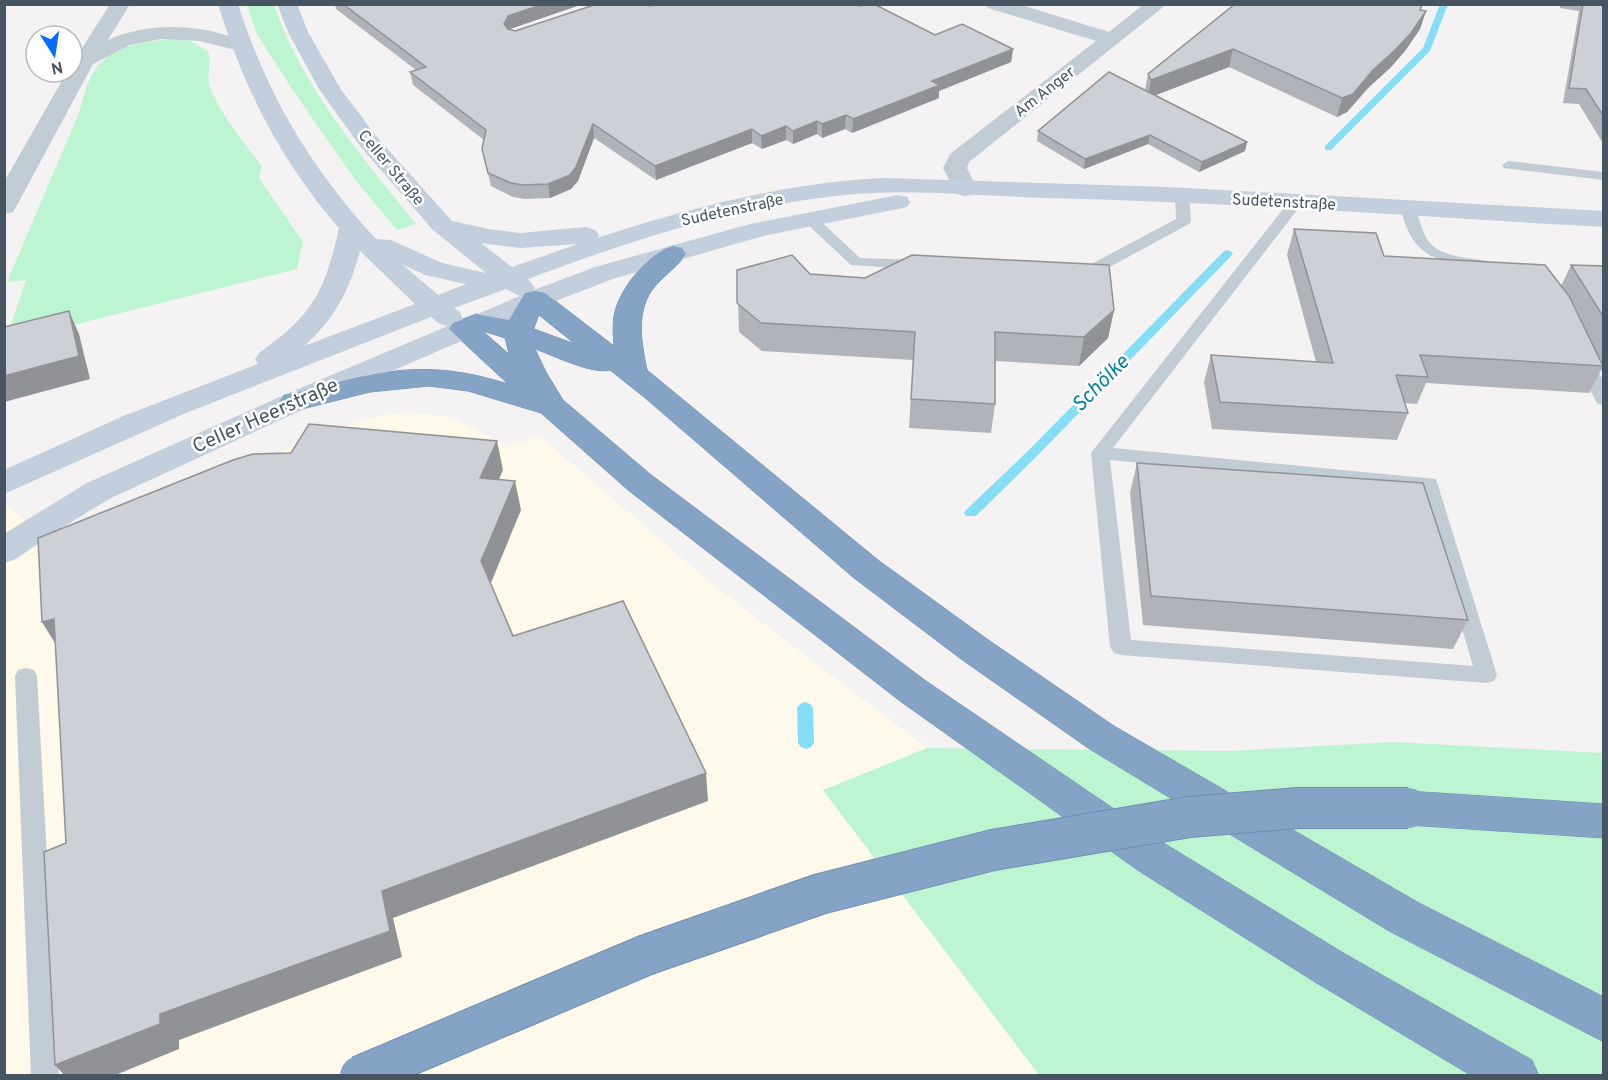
<svg xmlns="http://www.w3.org/2000/svg" width="1608" height="1080" viewBox="0 0 1608 1080" font-family="Overpass,sans-serif">
<rect width="100%" height="100%" fill="#f4f2f2"/>
<path fill="#fef9eb" d="M 404,412 L 451,417 L 507,446 L 540,436 L 712,584 L 927,748 L 823,791 L 1039,1075 L 5,1075 L 4,504 L 64,549 L 296,445 L 363,419 Z"/>
<path fill="#bdf5d3" d="M 247,5 L 274,5 C 303,88 361,156 416,224 L 397,230 L 356,181 L 294,92 L 257,34 Z
M 175,39 L 189,41 L 208,51 C 212,63 206,76 210,88 C 219,111 246,146 262,166 L 259,178 L 303,242 L 297,269 L 5,342 L 26,280 L 7,282 C 30,228 53,174 76,120 C 85,99 85,75 105,59 C 124,43 151,41 175,39 Z
M 1393,742 L 1603,753 L 1603,1075 L 1039,1075 L 823,790 L 927,748 L 1231,751 Z"/>
<g fill="none" stroke-linecap="round" stroke-linejoin="round">
<path fill="#85def6" fill-rule="evenodd" d="M 1440,4 L 1448,4 L 1430,51 L 1331,150 L 1325,150 L 1325,146 L 1423,48 Z
M 1228,250 L 1233,253 L 1232,255 L 1039,454 L 976,516 L 966,516 L 964,513 L 966,510 L 1031,448 L 1224,251 Z
M 805,702 L 810,704 L 813,708 L 814,743 L 811,747 L 806,749 L 801,747 L 798,743 L 797,708 L 800,704 Z"/>
<g stroke="#6f8eb1" stroke-width="1">
<path id="highway" d="M 673,246 L 682,248 L 686,254 C 678,266 666,274 656,285 C 635,309 641,341 647,370 L 878,560 L 987,639 L 1114,726 L 1419,903 L 1604,997 L 1604,1042 L 1389,931 L 1088,748 L 961,659 L 854,578 L 644,397 L 610,370 C 592,375 553,355 535,349 L 546,372 L 563,400 L 650,474 L 926,681 L 1167,845 L 1345,954 L 1532,1060 L 1539,1076 L 1472,1076 L 1315,982 L 1139,871 L 900,701 L 628,490 L 541,413 L 468,391 L 429,386 L 370,392 L 294,411 L 284,409 L 279,402 L 284,395 L 294,393 C 377,372 423,357 508,384 L 449,329 L 453,323 L 476,314 L 509,320 L 525,293 L 535,291 L 545,293 L 614,346 C 613,333 612,320 616,308 C 623,285 650,252 673,246 ZM 539,315 L 575,344 L 534,329 ZM 483,331 L 505,338 L 509,354 Z
M 1408,791 L 1604,804 L 1604,838 L 1408,825 L 1394,820 L 1388,808 L 1394,796 Z"/>
</g>
<path fill="#c1ccd5" fill-rule="evenodd" d="M 1509,161 L 1604,172 L 1604,180 L 1504,168 L 1502,165 Z
M 1182,191 L 1189,195 L 1191,221 L 1189,224 L 1093,276 L 1070,275 L 1068,272 L 1070,269 L 1084,268 L 1176,219 L 1175,195 Z
M 1296,198 L 1301,199 L 1303,202 L 1301,205 L 1113,448 L 1436,479 L 1497,675 L 1494,681 L 1486,683 L 1121,655 L 1114,653 L 1110,647 L 1091,453 L 1291,199 ZM 1110,460 L 1421,489 L 1473,666 L 1131,640 Z
M 1407,204 C 1420,207 1420,233 1430,243 C 1444,259 1473,257 1492,262 L 1495,265 L 1492,268 C 1482,271 1470,267 1460,265 C 1421,257 1411,245 1400,208 Z
M 809,214 L 814,215 L 860,258 L 921,260 L 929,265 L 921,270 L 851,265 L 804,221 L 802,218 Z
M 1583,354 L 1589,355 L 1604,382 L 1604,405 L 1598,404 L 1595,400 L 1575,359 L 1577,355 Z
M 26,668 L 34,670 L 37,676 L 59,1076 L 31,1076 L 15,676 L 18,670 Z"/>
<path fill="#c1ccd5" fill-rule="evenodd" d="M 110,4 L 130,4 L 108,40 C 147,23 189,24 229,36 C 237,38 246,38 250,45 L 247,49 L 240,51 L 199,41 L 161,39 L 130,45 L 93,64 L 16,207 L 13,212 L 4,214 L 4,182 L 63,79 L 67,72 L 72,72 L 72,64 Z
M 985,4 L 1018,4 L 1109,32 L 1144,4 L 1167,4 L 969,162 L 967,168 L 977,189 L 974,194 L 965,196 L 956,194 L 943,168 L 950,154 L 1096,41 L 988,8 Z"/>
<path fill="#c3cfdc" fill-rule="evenodd" d="M 218,4 L 238,4 C 268,97 311,168 376,239 L 391,240 L 442,263 L 486,273 L 433,230 L 360,146 L 319,89 L 288,32 L 277,4 L 297,4 L 308,32 L 340,88 L 376,136 L 452,221 L 489,229 L 520,233 L 586,227 L 595,230 L 599,235 L 597,238 C 690,208 787,182 886,178 L 1168,187 L 1604,211 L 1604,227 C 1418,217 1232,202 1046,198 C 979,196 911,188 844,195 C 736,206 629,241 528,279 L 535,288 L 534,290 L 595,267 L 750,224 L 898,195 L 907,197 L 910,202 L 907,207 L 898,209 L 763,236 L 613,279 L 545,305 L 304,409 L 109,499 L 55,532 L 16,559 L 4,563 L 4,534 L 87,483 L 284,395 L 448,326 L 440,324 L 431,317 L 186,413 L 4,494 L 4,470 L 121,417 L 258,364 L 255,359 L 259,353 C 313,315 325,291 339,228 C 282,163 243,87 218,4 ZM 481,243 L 520,248 L 578,244 L 512,267 ZM 360,251 L 415,304 L 304,346 C 334,320 350,289 360,251 ZM 402,264 L 425,275 L 466,284 L 438,295 ZM 506,289 L 520,296 L 463,320 L 460,312 L 454,308 Z"/>
<use href="#highway" fill="#84a3c5" fill-rule="evenodd"/>
<g stroke="#6f8eb1" stroke-width="42" stroke-linecap="butt">
<path id="highway-bridge" d="M 360,1076 L 646,955 L 820,894 L 993,850 L 1189,817 L 1298,808 L 1408,808"/>
</g>
<use href="#highway-bridge" stroke="#84a3c5" stroke-width="40"/>
</g>
<path fill="#b0b3b9" d="M 335,4 L 583,4 L 510,29 L 515,31 L 650,6 L 935,35 L 1013,49 L 1011,62 L 939,91 L 939,98 L 852,133 L 845,129 L 822,138 L 817,134 L 793,144 L 786,140 L 762,149 L 752,143 L 656,180 L 594,138 L 578,181 L 571,189 L 550,198 L 525,199 L 513,197 L 491,186 L 482,149 L 484,140 L 413,85 L 410,72 L 416,70 L 336,9 Z
M 1560,4 L 1604,4 L 1604,145 L 1579,104 L 1563,103 L 1579,11 L 1560,8 Z
M 1245,5 L 1420,10 L 1426,11 L 1420,29 L 1405,51 L 1390,68 L 1368,88 L 1347,112 L 1337,117 L 1229,67 L 1156,95 L 1247,142 L 1245,151 L 1199,172 L 1148,144 L 1084,169 L 1037,141 L 1038,131 L 1145,90 L 1148,74 Z
M 1294,229 L 1384,256 L 1561,286 L 1571,265 L 1604,266 L 1604,376 L 1601,370 L 1589,393 L 1426,383 L 1417,404 L 1405,403 L 1408,413 L 1397,440 L 1212,429 L 1204,382 L 1211,355 L 1316,362 L 1287,255 Z
M 737,270 L 810,274 L 1114,310 L 1108,338 L 1079,366 L 995,361 L 995,404 L 991,433 L 909,428 L 913,360 L 762,351 L 739,332 Z
M 1137,463 L 1468,620 L 1453,649 L 1143,625 L 1130,493 Z"/>
<path fill="#909296" d="M 544,4 L 583,4 L 510,29 L 506,36 L 504,24 L 508,16 Z
M 1426,11 L 1420,29 L 1405,51 L 1390,68 L 1368,88 L 1347,112 L 1337,117 L 1342,98 L 1373,70 Z
M 1013,49 L 1011,62 L 939,91 L 939,98 L 852,133 L 853,119 L 932,81 Z
M 1233,49 L 1229,67 L 1148,98 L 1151,80 Z
M 846,115 L 845,129 L 822,138 L 822,124 Z
M 817,121 L 817,134 L 793,144 L 793,131 Z
M 593,124 L 594,138 L 578,181 L 571,189 L 550,198 L 548,184 Z
M 786,126 L 786,140 L 762,149 L 761,136 Z
M 752,129 L 752,143 L 656,180 L 655,166 Z
M 1150,135 L 1148,144 L 1084,169 L 1085,159 Z
M 1247,142 L 1245,151 L 1199,172 L 1202,162 Z
M 1114,310 L 1108,338 L 1079,366 L 1084,337 Z
M 69,311 L 79,334 L 90,379 L 4,402 L 4,376 Z
M 497,441 L 503,470 L 487,507 L 480,478 Z
M 515,481 L 521,510 L 488,590 L 481,561 Z
M 54,619 L 60,651 L 42,622 Z
M 706,773 L 708,801 L 393,918 L 402,957 L 179,1040 L 179,1049 L 113,1076 L 65,1076 L 55,1065 L 160,1014 L 382,891 Z"/>
<path fill="#cdd0d7" stroke="#909296" stroke-width="1.5" d="M 343,4 L 544,4 L 508,16 L 504,24 L 508,29 L 515,31 L 597,4 L 647,4 L 650,6 L 656,4 L 855,4 L 859,6 L 864,4 L 874,4 L 935,35 L 962,24 L 1013,49 L 932,81 L 940,85 L 853,119 L 846,115 L 822,124 L 817,121 L 793,131 L 786,126 L 761,136 L 752,129 L 655,166 L 593,124 L 576,167 L 570,175 L 548,184 L 523,185 L 511,183 L 488,173 L 482,149 L 486,130 L 410,72 L 426,67 Z
M 1235,4 L 1245,5 L 1247,4 L 1422,4 L 1420,10 L 1426,11 L 1411,33 L 1395,50 L 1373,70 L 1353,94 L 1342,98 L 1233,49 L 1151,80 L 1148,74 Z
M 1583,4 L 1604,4 L 1604,117 L 1586,89 L 1569,88 Z
M 1109,72 L 1247,142 L 1202,162 L 1150,135 L 1085,159 L 1038,131 Z
M 1294,229 L 1376,233 L 1384,256 L 1545,265 L 1569,296 L 1603,366 L 1420,355 L 1428,377 L 1396,375 L 1408,413 L 1220,402 L 1211,355 L 1333,363 Z
M 792,255 L 810,274 L 865,278 L 912,255 L 1109,265 L 1114,310 L 1084,337 L 995,332 L 995,404 L 911,399 L 915,332 L 761,323 L 737,303 L 737,270 Z
M 1571,265 L 1604,266 L 1604,318 Z
M 69,311 L 79,356 L 4,376 L 4,327 Z
M 309,424 L 497,441 L 480,478 L 515,481 L 481,561 L 513,636 L 623,601 L 706,773 L 382,891 L 390,931 L 160,1014 L 160,1024 L 55,1065 L 44,852 L 66,843 L 54,619 L 42,622 L 38,538 L 233,460 L 253,454 L 291,453 Z
M 1137,463 L 1423,483 L 1468,620 L 1151,596 Z"/>
<g text-anchor="middle" stroke-width="5" stroke-linejoin="round" paint-order="stroke">
<g font-size="16" fill="#475562" stroke="#fff">
<text transform="translate(1044 91) rotate(-38)" y="6">Am Anger</text>
<text transform="translate(392 167) rotate(50)" y="6">Celler Straße</text>
<text transform="translate(1284 201) rotate(3)" y="6">Sudetenstraße</text>
<text transform="translate(732 209) rotate(-12)" y="6">Sudetenstraße</text>
</g>
<g font-size="20" fill="#475562" stroke="#fff">
<text transform="translate(265 415) rotate(-24)" y="7">Celler Heerstraße</text>
</g>
<g font-size="21" font-style="italic" fill="#0380a2" stroke="#fff">
<text transform="translate(1100 383) rotate(-45)" y="7">Schölke</text>
</g>
</g>
<rect width="1608" height="1080" fill="none" stroke="#475562" stroke-width="12"/>
<g transform="translate(54 54) rotate(168)"><circle r="28" fill="#ffffff" stroke="#b5bbc0" stroke-width="1.5"/>
<path d="M0-4.5L10 22L0 15L-10 22Z" fill="#056ffb"/>
<text y="-9" font-size="16" font-weight="bold" text-anchor="middle" fill="#475562">N</text>
</g>
</svg>
